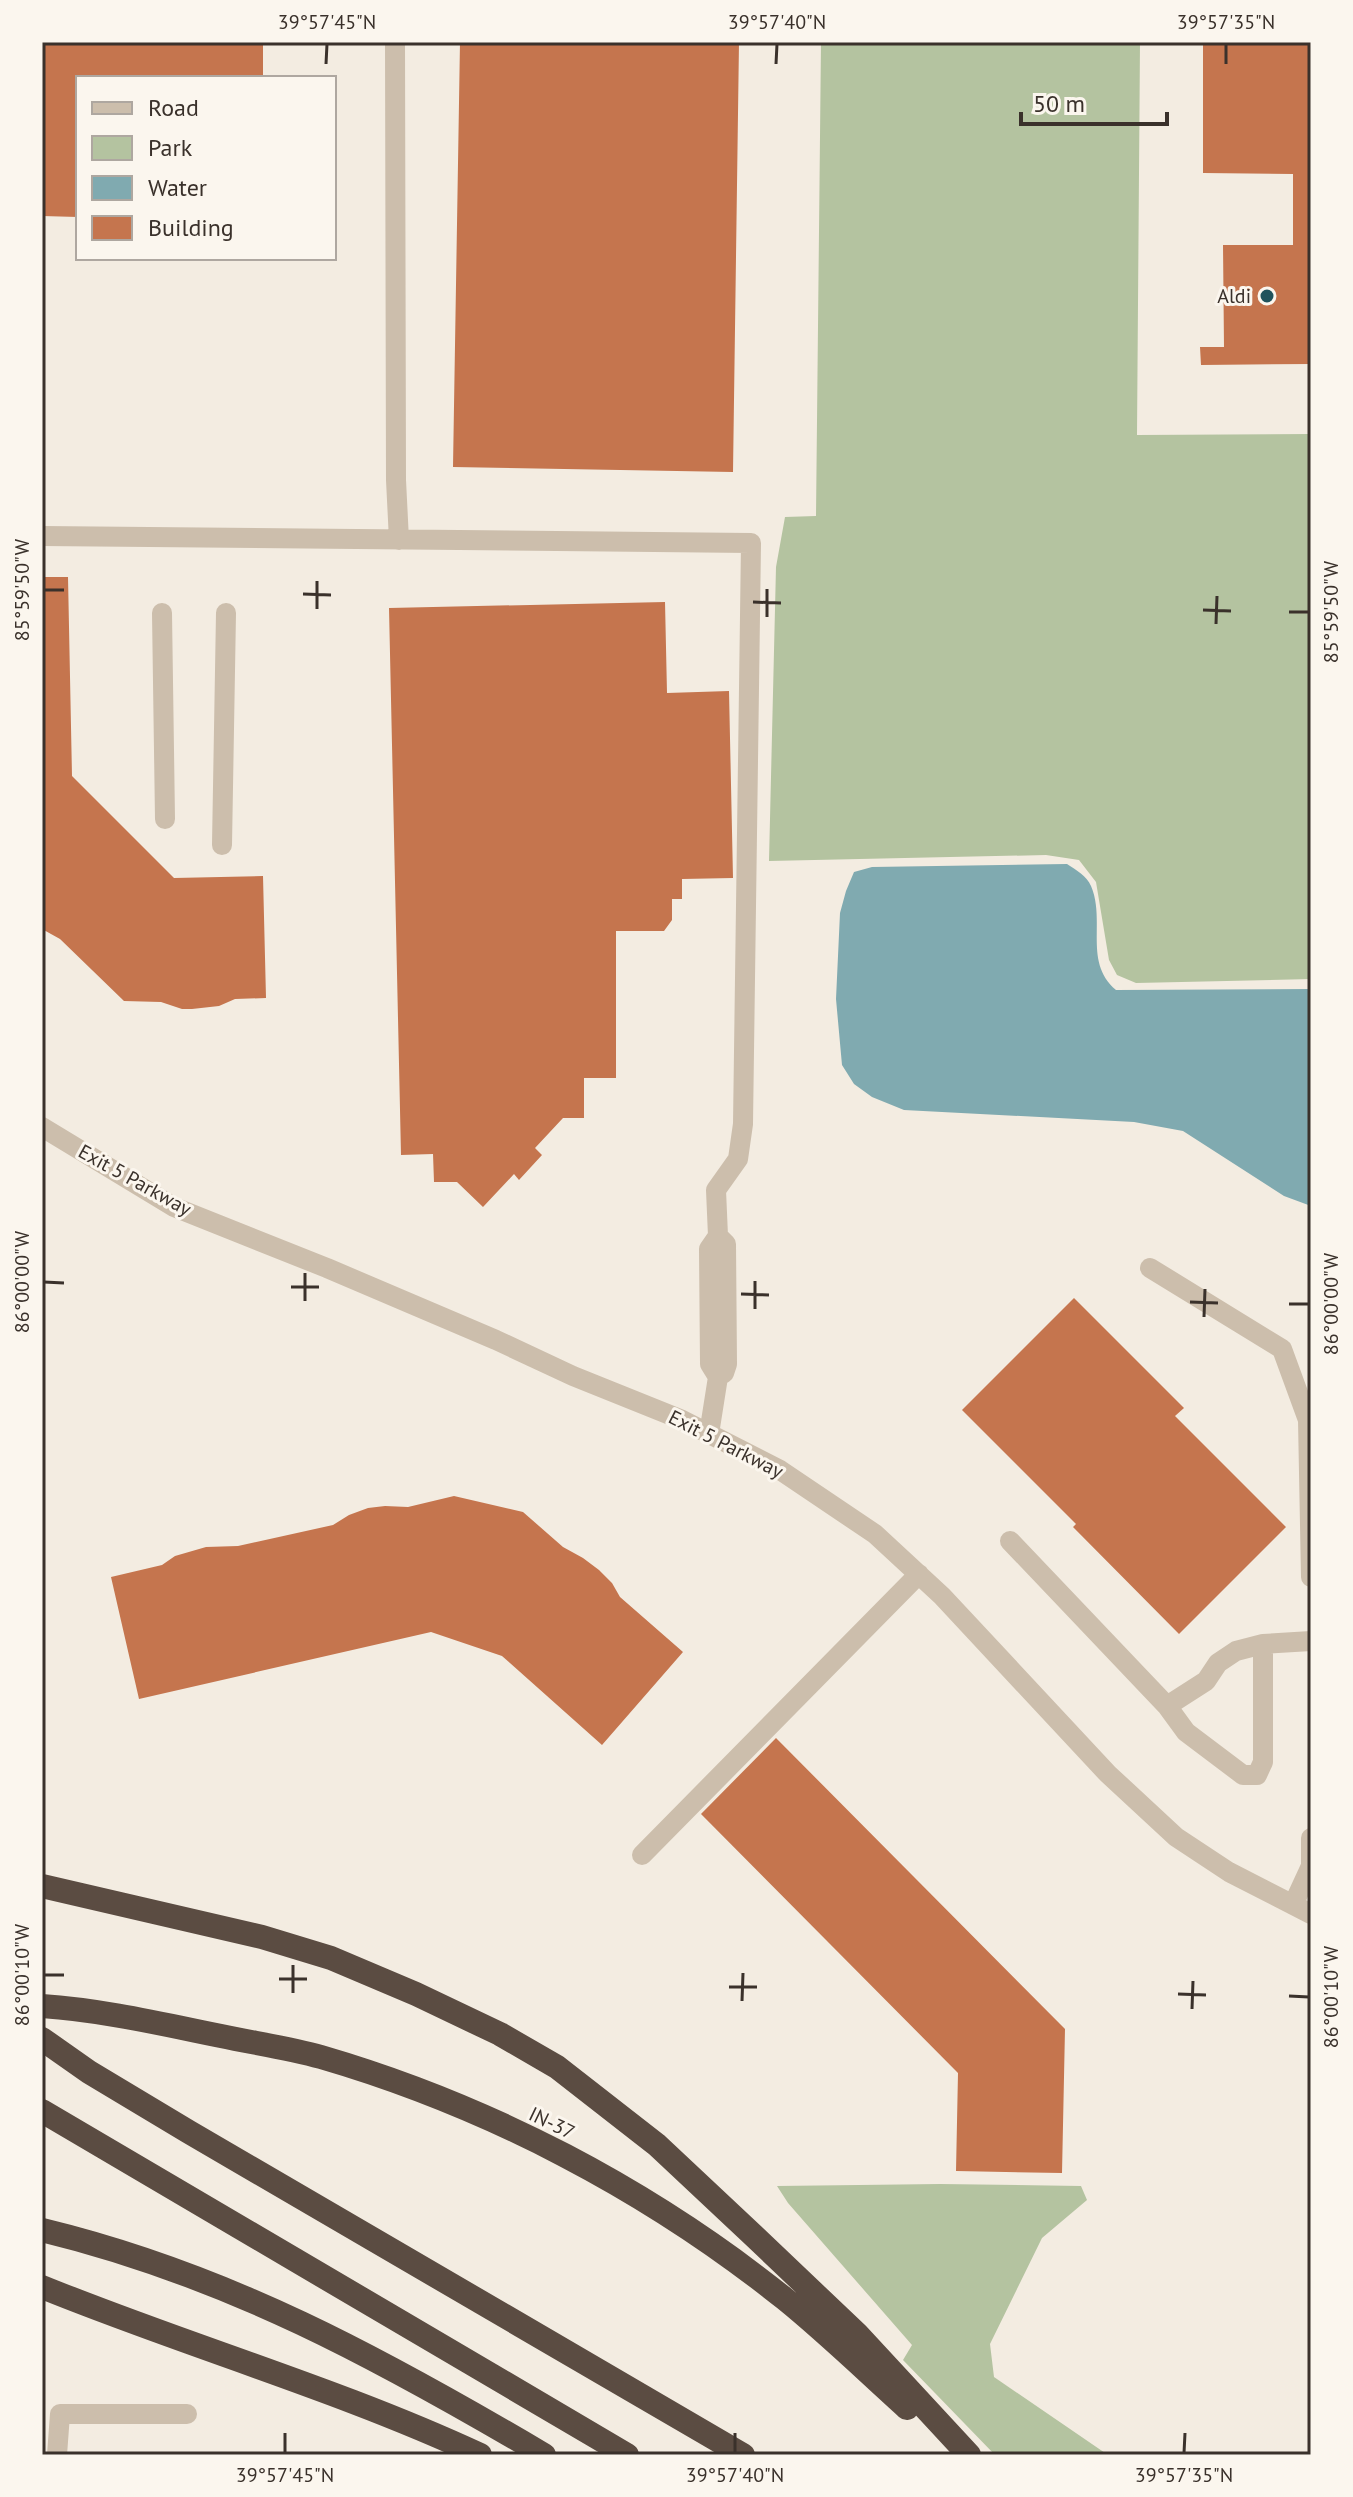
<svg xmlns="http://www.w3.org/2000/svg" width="1353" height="2497" viewBox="0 0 1353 2497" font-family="'PT Sans',sans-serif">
<rect width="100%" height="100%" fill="#f3ece1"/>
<path fill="#b4c3a0" d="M 821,42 L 1140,42 L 1137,435 L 1311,434 L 1311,979 L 1136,983 L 1117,975 L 1109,960 L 1096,882 L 1079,860 L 1046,855 L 769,861 L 776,567 L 785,517 L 816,516 Z
M 940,2184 L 1081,2186 L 1087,2200 L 1042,2238 L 990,2344 L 994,2377 L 1108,2455 L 995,2455 L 903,2360 L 912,2345 L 788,2203 L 777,2186 Z"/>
<path fill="#80aab0" d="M 1067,864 C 1076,870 1087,876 1091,886 C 1106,921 1083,962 1116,990 L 1311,989 L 1311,1206 L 1284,1196 L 1183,1131 L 1134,1122 L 904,1110 L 872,1097 L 854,1084 L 842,1065 L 836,999 L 840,913 L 846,891 L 854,872 L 872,867 Z"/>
<path fill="#c5754e" d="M 42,42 L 263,42 L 263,78 L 78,78 L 78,217 L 42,216 Z
M 460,42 L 739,42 L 733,472 L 453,467 Z
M 1203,42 L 1311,42 L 1311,364 L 1201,365 L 1200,347 L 1224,347 L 1223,245 L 1293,245 L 1293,174 L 1203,173 Z
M 42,577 L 68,577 L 72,776 L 174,878 L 263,876 L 266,998 L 235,999 L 219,1006 L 192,1009 L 182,1009 L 161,1002 L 124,1001 L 60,939 L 42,929 Z
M 665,602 L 667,693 L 729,691 L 733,878 L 682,879 L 682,899 L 672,899 L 672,920 L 664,931 L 616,931 L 616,1078 L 584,1078 L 584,1118 L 563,1118 L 535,1148 L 542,1155 L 519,1180 L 514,1174 L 483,1207 L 457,1182 L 434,1182 L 433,1154 L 401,1155 L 389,608 Z
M 1074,1298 L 1184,1408 L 1175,1416 L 1286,1527 L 1179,1634 L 1073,1527 L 1076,1524 L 962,1410 Z
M 454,1496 L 523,1512 L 563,1547 L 583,1558 L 599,1570 L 612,1583 L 620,1597 L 683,1652 L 602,1745 L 502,1656 L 431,1632 L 139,1699 L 111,1577 L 162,1565 L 175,1556 L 206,1547 L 238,1546 L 333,1525 L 349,1515 L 368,1508 L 385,1506 L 408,1507 Z
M 776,1738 L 1065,2029 L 1062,2173 L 956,2171 L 958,2073 L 701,1814 Z"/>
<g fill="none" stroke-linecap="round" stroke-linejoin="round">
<path stroke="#ccbeac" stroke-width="20" d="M 395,42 L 396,480 L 399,540
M 42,536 L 751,543 L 743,1124 L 738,1159 L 716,1190 L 718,1236 L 709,1249 L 710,1364 L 718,1377 L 724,1373 L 727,1364 L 726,1244 L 718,1236
M 162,613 L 165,819
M 222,845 L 226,613
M 42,1127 L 174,1207 L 327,1268 L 496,1340 L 573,1376 L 680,1419 L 780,1470 L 875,1534 L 942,1596 L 1108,1774 L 1176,1837 L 1229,1872 L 1311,1914
M 1150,1268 L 1282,1349 L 1308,1420 L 1311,1577
M 709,1434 L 718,1377
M 1010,1541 L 1167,1706 L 1206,1681 L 1218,1663 L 1236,1651 L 1263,1644 L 1311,1641
M 1167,1706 L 1186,1732 L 1243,1775 L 1257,1775 L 1263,1762 L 1263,1644
M 642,1855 L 919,1574
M 1293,1905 L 1311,1866 L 1311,1838
M 57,2455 L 60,2414 L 187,2414"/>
<path stroke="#5b4c42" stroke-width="24" d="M 42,1886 L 262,1937 L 331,1958 L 416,1994 L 500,2034 L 557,2067 L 657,2145 L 754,2236 L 857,2334 L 969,2455
M 42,2006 C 102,2010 162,2024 221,2036 C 254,2043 289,2048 321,2057 C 489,2106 649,2190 785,2299 C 827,2333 866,2371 907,2408
M 42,2039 L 89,2072 L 189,2132 L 743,2455
M 42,2111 L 627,2455
M 42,2230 C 228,2275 381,2359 544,2455
M 42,2287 C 187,2346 338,2389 480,2455"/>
</g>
<path fill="none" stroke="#3a312b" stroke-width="3" d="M 326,64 L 327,44M 776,64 L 777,44M 1226,64 L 1226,44M 44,590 L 64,590M 303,594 L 331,595M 753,602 L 781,603M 317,609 L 317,581M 1203,610 L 1231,611M 1289,612 L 1309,612M 767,617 L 767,589M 1216,624 L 1217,596M 44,1282 L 64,1283M 291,1287 L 319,1287M 741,1294 L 769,1295M 305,1301 L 305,1273M 1190,1302 L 1218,1303M 1289,1304 L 1309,1304M 755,1309 L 755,1281M 1204,1317 L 1205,1289M 44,1975 L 64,1975M 279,1979 L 307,1979M 729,1987 L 757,1987M 293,1993 L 293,1965M 1178,1994 L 1206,1995M 1289,1996 L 1309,1997M 742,2001 L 743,1973M 1192,2009 L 1193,1981M 285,2453 L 285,2433M 735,2453 L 735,2433M 1184,2453 L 1185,2433"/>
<circle fill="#20535c" stroke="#fbf6ee" stroke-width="3" cx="1267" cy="296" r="8"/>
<g text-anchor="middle" stroke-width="6" stroke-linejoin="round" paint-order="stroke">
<g font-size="20" fill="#3a312b" stroke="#fbf6ee" text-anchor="end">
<text x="1251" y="303">Aldi</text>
</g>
<g font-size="20" fill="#3a312b" stroke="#fbf6ee">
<text transform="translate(135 1180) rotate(29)" y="7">Exit 5 Parkway</text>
<text transform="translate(726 1444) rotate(27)" y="7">Exit 5 Parkway</text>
<text transform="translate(552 2123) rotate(26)" y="7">IN-37</text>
</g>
</g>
<rect width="1353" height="2497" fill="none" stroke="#fbf6ee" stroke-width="88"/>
<rect x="76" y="76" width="260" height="184" fill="#fbf6ee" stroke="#aea7a0" stroke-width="2"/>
<rect x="92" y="102" width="40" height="12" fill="#ccbeac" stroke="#aea7a0" stroke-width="2"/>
<text x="148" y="116" font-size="24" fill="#3a312b">Road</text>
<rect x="92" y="136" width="40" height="24" fill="#b4c3a0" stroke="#aea7a0" stroke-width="2"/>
<text x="148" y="156" font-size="24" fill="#3a312b">Park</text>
<rect x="92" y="176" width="40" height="24" fill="#80aab0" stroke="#aea7a0" stroke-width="2"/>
<text x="148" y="196" font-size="24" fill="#3a312b">Water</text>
<rect x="92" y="216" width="40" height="24" fill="#c5754e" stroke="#aea7a0" stroke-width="2"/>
<text x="148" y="236" font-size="24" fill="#3a312b">Building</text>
<path d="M1021 112v12h146v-12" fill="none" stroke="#3a312b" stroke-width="4"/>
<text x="1033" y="112" font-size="24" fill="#3a312b" stroke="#fbf6ee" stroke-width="6" paint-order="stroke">50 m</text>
<rect x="44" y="44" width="1265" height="2409" fill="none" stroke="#3a312b" stroke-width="3"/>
<g font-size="20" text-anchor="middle" fill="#3a312b">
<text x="327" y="29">39°57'45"N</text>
<text x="777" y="29">39°57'40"N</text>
<text x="1226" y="29">39°57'35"N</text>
<text transform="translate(22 590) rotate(-90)" y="7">85°59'50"W</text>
<text transform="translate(1331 612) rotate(-90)" y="7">85°59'50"W</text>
<text transform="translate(22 1282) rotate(-90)" y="7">86°00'00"W</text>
<text transform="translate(1331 1304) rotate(-90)" y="7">86°00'00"W</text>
<text transform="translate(22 1975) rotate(-90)" y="7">86°00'10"W</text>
<text transform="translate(1331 1997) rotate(-90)" y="7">86°00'10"W</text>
<text x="285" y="2482">39°57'45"N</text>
<text x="735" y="2482">39°57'40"N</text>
<text x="1184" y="2482">39°57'35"N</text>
</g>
</svg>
